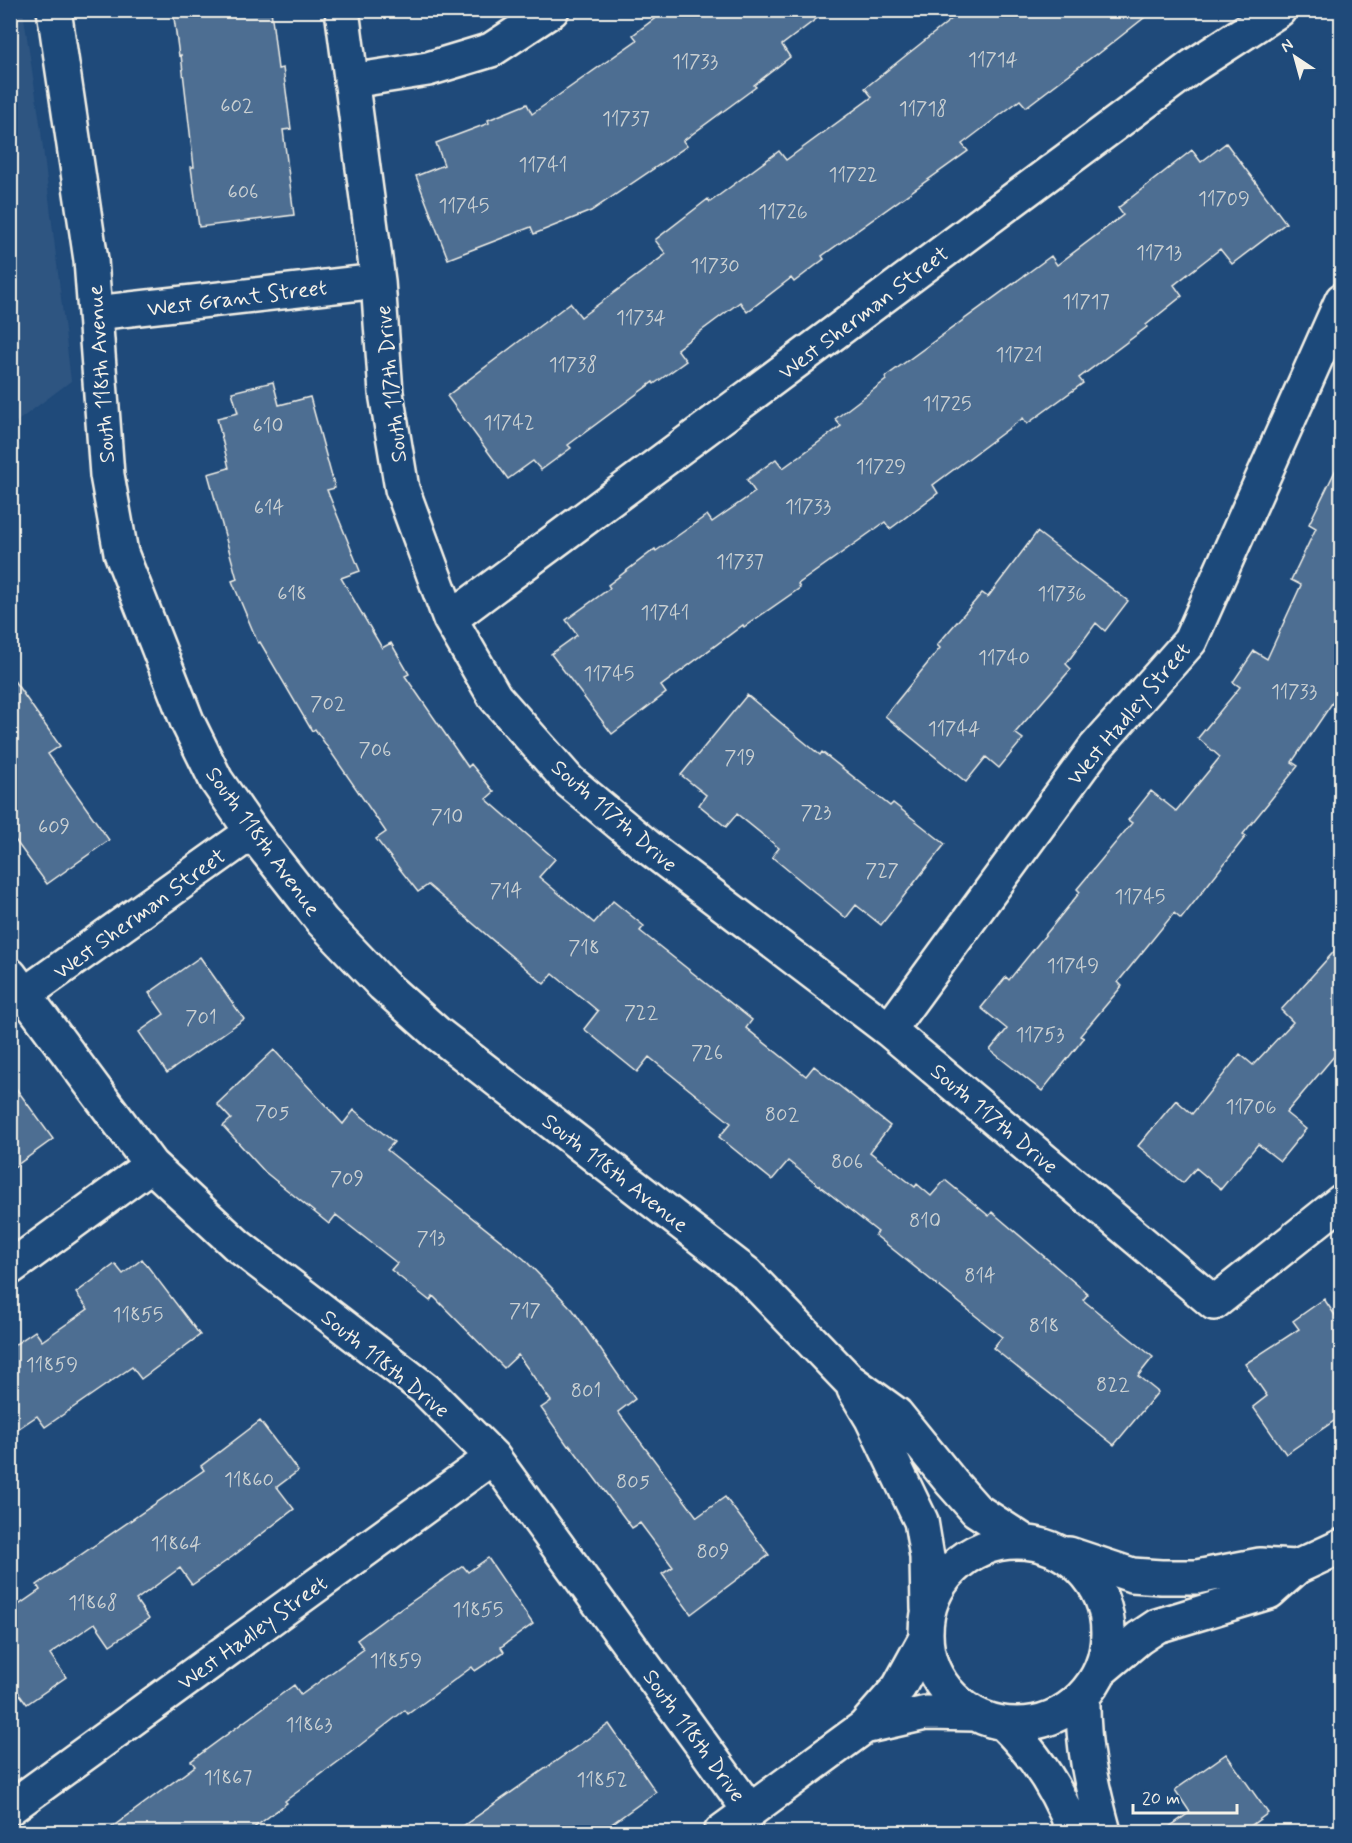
<svg xmlns="http://www.w3.org/2000/svg" width="1352" height="1843" viewBox="0 0 1352 1843" font-family="Mynerve,sans-serif">
<rect width="100%" height="100%" fill="#1f4a7a"/>
<filter id="ink" filterUnits="userSpaceOnUse"><feTurbulence type="fractalNoise" baseFrequency=".0167" numOctaves="2"/><feDisplacementMap in="SourceGraphic" scale="12" xChannelSelector="R" yChannelSelector="G"/><feConvolveMatrix kernelMatrix="1 2 1 2 8 2 1 2 1" color-interpolation-filters="sRGB"/></filter>
<g filter="url(#ink)">
<path fill="#2d5581" d="M 23,11 L 40,123 L 71,381 L 11,426 L 10,11 Z"/>
<path fill="#4d6e92" stroke="#f4f1e8" stroke-width="1.5" d="M 173,10 L 271,10 L 278,69 L 283,68 L 291,129 L 283,130 L 294,215 L 199,227 L 191,167 L 194,167 L 181,55 L 179,56 Z
M 666,10 L 828,10 L 782,45 L 790,57 L 754,85 L 756,87 L 683,141 L 687,146 L 591,211 L 534,234 L 531,227 L 448,259 L 416,176 L 444,165 L 436,143 L 489,123 L 488,120 L 527,104 L 532,114 L 637,40 L 633,35 Z
M 963,10 L 1154,10 L 1097,55 L 1096,54 L 1026,107 L 1020,100 L 962,144 L 968,151 L 822,256 L 824,259 L 794,282 L 791,278 L 747,312 L 740,302 L 677,349 L 686,361 L 654,384 L 653,382 L 568,445 L 571,448 L 541,470 L 533,461 L 508,479 L 447,396 L 570,303 L 581,317 L 666,254 L 655,240 L 708,199 L 710,202 L 779,151 L 786,160 L 872,97 L 865,88 Z
M 1226,143 L 1286,223 L 1232,264 L 1220,249 L 1174,285 L 1182,296 L 1146,325 L 1147,327 L 1079,378 L 1083,383 L 1027,424 L 1023,418 L 933,485 L 938,493 L 890,529 L 885,522 L 798,584 L 800,588 L 744,627 L 743,625 L 661,686 L 666,693 L 612,734 L 551,654 L 577,635 L 566,620 L 610,588 L 608,585 L 655,549 L 656,551 L 707,515 L 712,522 L 755,492 L 747,480 L 776,459 L 783,468 L 841,426 L 835,419 L 886,380 L 885,377 L 1051,256 L 1057,265 L 1123,215 L 1118,208 L 1192,150 L 1201,162 Z
M 273,382 L 279,405 L 310,397 L 335,488 L 327,490 L 360,571 L 341,578 L 382,648 L 391,643 L 409,674 L 405,676 L 468,767 L 471,764 L 494,792 L 486,799 L 555,859 L 539,877 L 594,923 L 613,901 L 644,926 L 640,931 L 752,1020 L 746,1028 L 806,1076 L 814,1066 L 890,1126 L 870,1152 L 915,1187 L 917,1184 L 931,1196 L 945,1180 L 989,1216 L 992,1212 L 1088,1294 L 1083,1300 L 1153,1357 L 1138,1376 L 1158,1392 L 1114,1445 L 993,1348 L 1002,1337 L 875,1235 L 878,1232 L 788,1161 L 772,1180 L 719,1137 L 731,1123 L 649,1057 L 637,1072 L 584,1029 L 598,1011 L 553,974 L 544,984 L 428,885 L 418,892 L 376,839 L 386,832 L 315,729 L 312,731 L 260,642 L 258,643 L 232,581 L 237,579 L 208,474 L 229,468 L 217,418 L 238,413 L 232,392 Z
M 1341,459 L 1341,690 L 1292,762 L 1298,766 L 1243,834 L 1246,836 L 1181,919 L 1174,913 L 1118,982 L 1122,986 L 1080,1036 L 1084,1038 L 1042,1091 L 990,1050 L 1007,1029 L 981,1008 L 1006,977 L 1009,980 L 1080,892 L 1077,889 L 1132,823 L 1128,820 L 1151,791 L 1176,811 L 1220,757 L 1198,738 L 1240,687 L 1233,682 L 1254,651 L 1267,659 L 1301,585 L 1291,580 L 1316,528 L 1309,524 Z
M 1037,532 L 1128,601 L 1105,631 L 1096,623 L 1066,664 L 1071,669 L 1015,733 L 1023,739 L 999,768 L 986,757 L 966,782 L 885,716 L 940,648 L 937,645 L 982,593 L 988,597 Z
M 10,675 L 60,746 L 48,754 L 109,840 L 47,884 L 10,833 Z
M 747,695 L 820,755 L 822,752 L 890,806 L 893,803 L 945,844 L 881,925 L 856,905 L 846,918 L 772,857 L 779,848 L 737,814 L 726,827 L 699,805 L 706,795 L 681,775 Z
M 1341,944 L 1341,1048 L 1286,1113 L 1306,1129 L 1280,1161 L 1258,1144 L 1221,1189 L 1196,1168 L 1183,1183 L 1138,1146 L 1176,1100 L 1192,1114 L 1240,1054 L 1253,1065 L 1293,1022 L 1281,1010 Z
M 200,957 L 244,1019 L 167,1073 L 139,1032 L 164,1014 L 149,993 Z
M 274,1050 L 343,1124 L 354,1110 L 394,1142 L 387,1150 L 524,1259 L 573,1310 L 635,1399 L 618,1412 L 697,1517 L 725,1497 L 769,1555 L 691,1614 L 662,1574 L 673,1567 L 640,1523 L 632,1528 L 570,1445 L 568,1446 L 541,1408 L 551,1401 L 518,1355 L 504,1368 L 433,1296 L 430,1301 L 391,1270 L 397,1263 L 336,1215 L 329,1224 L 265,1172 L 223,1126 L 231,1119 L 217,1104 Z
M 10,1080 L 53,1139 L 10,1170 Z
M 142,1259 L 200,1335 L 141,1379 L 132,1367 L 45,1427 L 37,1416 L 10,1434 L 10,1348 L 35,1331 L 42,1341 L 88,1309 L 76,1293 L 115,1264 L 123,1274 Z
M 1324,1299 L 1341,1324 L 1341,1416 L 1286,1454 L 1253,1407 L 1267,1396 L 1245,1364 L 1299,1329 L 1293,1321 Z
M 260,1421 L 298,1471 L 277,1487 L 294,1509 L 232,1557 L 192,1585 L 180,1568 L 136,1600 L 149,1619 L 110,1645 L 95,1623 L 50,1654 L 66,1677 L 27,1704 L 10,1681 L 10,1611 L 40,1590 L 37,1585 L 204,1470 L 201,1466 Z
M 488,1558 L 533,1624 L 501,1647 L 504,1652 L 475,1671 L 472,1667 L 408,1714 L 405,1710 L 350,1753 L 285,1801 L 287,1803 L 247,1833 L 104,1833 L 195,1766 L 191,1761 L 294,1685 L 301,1695 L 364,1649 L 357,1640 L 397,1610 L 398,1611 L 463,1566 L 468,1572 Z
M 609,1724 L 656,1792 L 599,1833 L 453,1833 Z
M 1226,1754 L 1268,1813 L 1241,1833 L 1161,1833 L 1190,1812 L 1175,1790 Z"/>
<g fill="none" stroke-linecap="round" stroke-linejoin="round">
<g stroke="#f4f1e8" stroke-width="38">
<path id="minor" d="M 54,10 L 91,260 L 107,475 L 121,553 L 187,721 L 216,780 L 252,832 L 322,921 L 383,985 L 438,1034 L 746,1273 L 849,1380 L 896,1414 L 952,1483 L 976,1510 L 1025,1542
M 342,10 L 378,281 L 386,393 L 402,489 L 450,619 L 495,697 L 569,781 L 648,847 L 889,1030 L 1214,1303 L 1342,1201
M 351,81 L 428,69 L 491,50 L 552,10
M 95,313 L 378,281
M 450,619 L 1193,66 L 1279,10
M 10,975 L 151,1165 L 237,1245 L 425,1389 L 493,1457 L 750,1811
M 25,994 L 252,832
M 889,1030 L 1095,748 L 1190,641 L 1342,300
M 10,1268 L 151,1165
M 854,1389 L 872,1419 L 921,1521 L 927,1557 L 928,1609
M926 1633a91 91 0 1 1 182 0a91 91 0 1 1-182 0Z
M 1069,1554 L 1132,1575 L 1161,1577 L 1197,1577 L 1260,1565 L 1297,1567
M 1101,1670 L 1139,1638 L 1157,1626 L 1269,1592 L 1297,1567 L 1342,1546
M 1083,1696 C 1082,1746 1091,1784 1104,1832
M 1003,1723 C 1036,1755 1058,1789 1074,1832
M 864,1727 L 926,1713 L 975,1714
M 10,1808 L 493,1457
M 721,1832 L 864,1727 L 899,1687 L 926,1638"/>
</g>
<use href="#minor" stroke="#1f4a7a" stroke-width="33"/>
</g>
</g>
<g text-anchor="middle" stroke-width="4.5" stroke-linejoin="round" paint-order="stroke">
<g font-size="20" fill="#cad0d2">
<text x="993" y="66">11714</text>
<text x="695" y="68">11733</text>
<text x="237" y="112">602</text>
<text x="923" y="115">11718</text>
<text x="626" y="125">11737</text>
<text x="543" y="171">11741</text>
<text x="853" y="181">11722</text>
<text x="243" y="198">606</text>
<text x="1224" y="205">11709</text>
<text x="464" y="212">11745</text>
<text x="783" y="218">11726</text>
<text x="1159" y="259">11713</text>
<text x="715" y="272">11730</text>
<text x="1086" y="308">11717</text>
<text x="641" y="324">11734</text>
<text x="1019" y="361">11721</text>
<text x="573" y="371">11738</text>
<text x="947" y="410">11725</text>
<text x="509" y="429">11742</text>
<text x="268" y="432">610</text>
<text x="881" y="473">11729</text>
<text x="808" y="513">11733</text>
<text x="269" y="514">614</text>
<text x="740" y="568">11737</text>
<text x="292" y="600">618</text>
<text x="1062" y="600">11736</text>
<text x="665" y="619">11741</text>
<text x="1004" y="664">11740</text>
<text x="609" y="680">11745</text>
<text x="1294" y="698">11733</text>
<text x="328" y="710">702</text>
<text x="954" y="735">11744</text>
<text x="375" y="756">706</text>
<text x="740" y="764">719</text>
<text x="816" y="819">723</text>
<text x="447" y="823">710</text>
<text x="54" y="833">609</text>
<text x="882" y="877">727</text>
<text x="506" y="897">714</text>
<text x="1140" y="903">11745</text>
<text x="584" y="954">718</text>
<text x="1073" y="972">11749</text>
<text x="641" y="1019">722</text>
<text x="201" y="1024">701</text>
<text x="1040" y="1041">11753</text>
<text x="707" y="1059">726</text>
<text x="1251" y="1113">11706</text>
<text x="272" y="1119">705</text>
<text x="782" y="1121">802</text>
<text x="847" y="1168">806</text>
<text x="347" y="1185">709</text>
<text x="925" y="1227">810</text>
<text x="431" y="1245">713</text>
<text x="980" y="1282">814</text>
<text x="525" y="1317">717</text>
<text x="138" y="1321">11855</text>
<text x="1044" y="1332">818</text>
<text x="52" y="1371">11859</text>
<text x="1113" y="1391">822</text>
<text x="586" y="1397">801</text>
<text x="249" y="1486">11860</text>
<text x="633" y="1488">805</text>
<text x="176" y="1550">11864</text>
<text x="713" y="1558">809</text>
<text x="93" y="1609">11868</text>
<text x="478" y="1616">11855</text>
<text x="396" y="1667">11859</text>
<text x="309" y="1731">11863</text>
<text x="228" y="1784">11867</text>
<text x="602" y="1786">11852</text>
</g>
<g font-size="22" fill="#f4f1e8" stroke="#1f4a7a">
<text transform="translate(237 297) rotate(-7)" y="8">West Grant Street</text>
<text transform="translate(863 312) rotate(-37)" y="8">West Sherman Street</text>
<text transform="translate(100 374) rotate(-94)" y="8">South 118th Avenue</text>
<text transform="translate(390 384) rotate(-96)" y="8">South 117th Drive</text>
<text transform="translate(1128 713) rotate(-50)" y="8">West Hadley Street</text>
<text transform="translate(615 815) rotate(41)" y="8">South 117th Drive</text>
<text transform="translate(264 841) rotate(54)" y="8">South 118th Avenue</text>
<text transform="translate(139 913) rotate(-36)" y="8">West Sherman Street</text>
<text transform="translate(995 1118) rotate(40)" y="8">South 117th Drive</text>
<text transform="translate(616 1172) rotate(38)" y="8">South 118th Avenue</text>
<text transform="translate(386 1363) rotate(39)" y="8">South 118th Drive</text>
<text transform="translate(252 1632) rotate(-36)" y="8">West Hadley Street</text>
<text transform="translate(695 1735) rotate(54)" y="8">South 118th Drive</text>
</g>
</g>
<rect width="1352" height="1843" fill="none" stroke="#1f4a7a" stroke-width="36"/>
<rect x="18" y="18" width="1316" height="1807" fill="none" stroke="#f4f1e8" stroke-width="2" filter="url(#ink)"/>
<g transform="translate(1295 57) rotate(324)" stroke="#1f4a7a" stroke-width="4.5" paint-order="stroke">
<path d="M0-4.5L10 22L0 15L-10 22Z" fill="#f4f1e8"/>
<text y="-9" font-size="16" font-weight="bold" text-anchor="middle" fill="#f4f1e8">N</text>
</g>
<path d="M1133 1804v9h104v-9" fill="none" stroke="#f4f1e8" stroke-width="3"/>
<text x="1142" y="1804" font-size="18" fill="#f4f1e8" stroke="#1f4a7a" stroke-width="4.5" paint-order="stroke">20 m</text>
</svg>
